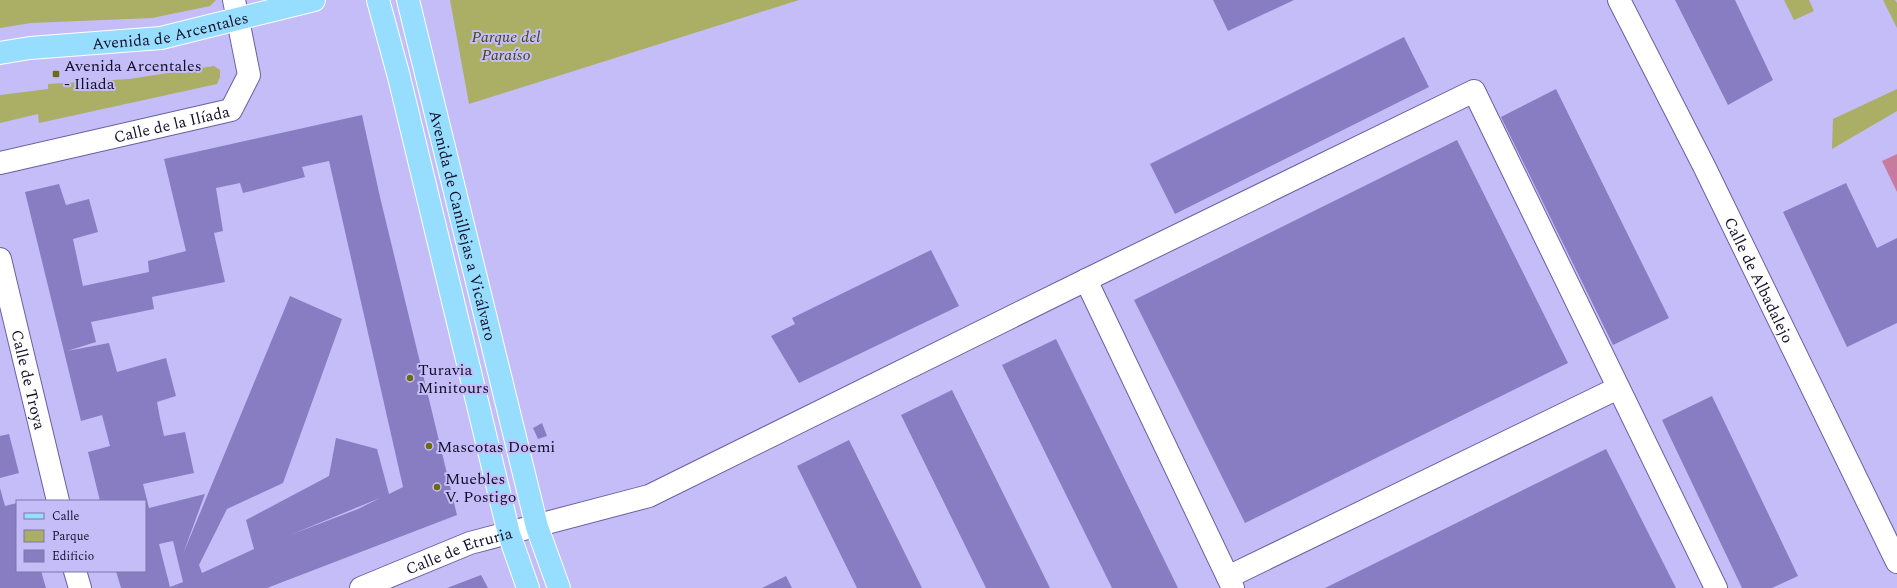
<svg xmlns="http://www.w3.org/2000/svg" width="1897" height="588" viewBox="0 0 1897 588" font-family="Spectral,serif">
<rect width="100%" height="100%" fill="#c5bdf8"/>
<path fill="#abae65" d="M 0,0 L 216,0 L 210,6 L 152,18 L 31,23 L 0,28 Z
M 450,0 L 799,0 L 469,104 Z
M 1784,0 L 1809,0 L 1814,11 L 1794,20 Z
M 1883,0 L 1895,0 L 1897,3 L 1897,28 Z
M 214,66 L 220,70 L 220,77 L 217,84 L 39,123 L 38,114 L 0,123 L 0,95 L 48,89 L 48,84 L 129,79 Z
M 1897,89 L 1897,111 L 1832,149 L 1833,119 Z"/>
<path fill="#c77c9f" d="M 1897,154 L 1897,192 L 1882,161 Z"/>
<path fill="#887dc2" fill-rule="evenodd" d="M 1213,0 L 1294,0 L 1228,31 Z
M 1675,0 L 1735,0 L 1773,80 L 1728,105 Z
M 1404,37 L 1429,87 L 1175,214 L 1150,164 Z
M 1556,89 L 1669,318 L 1613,345 L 1501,117 Z
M 362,115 L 380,197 L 457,515 L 267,588 L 121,588 L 116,571 L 145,571 L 145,501 L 100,501 L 88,452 L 110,446 L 102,415 L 81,421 L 25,192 L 59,184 L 66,205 L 89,199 L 98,232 L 73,239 L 83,286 L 149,272 L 148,261 L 186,251 L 164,159 ZM 329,161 L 403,487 L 389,494 L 377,449 L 336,438 L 329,476 L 246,520 L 254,549 L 202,573 L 199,565 L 227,509 L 283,483 L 342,319 L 290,296 L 183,554 L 205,494 L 149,508 L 143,484 L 194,473 L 185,432 L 164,436 L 160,418 L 157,402 L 176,396 L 166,358 L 117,372 L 109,343 L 67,351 L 96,342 L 91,322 L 154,309 L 152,297 L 225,282 L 214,233 L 223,231 L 216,188 L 240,183 L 243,193 L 305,177 L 302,167 ZM 380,498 L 358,509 L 290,535 ZM 173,541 L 183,582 L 170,587 L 159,544 Z
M 1457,140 L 1568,363 L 1245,523 L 1134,300 Z
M 1846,183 L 1877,248 L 1897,238 L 1897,323 L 1847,347 L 1783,212 Z
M 931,250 L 959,306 L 799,383 L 771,336 L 795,324 L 792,318 Z
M 1056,339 L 1178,588 L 1112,588 L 1002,365 Z
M 952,390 L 1050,588 L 986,588 L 901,415 Z
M 1712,396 L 1798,576 L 1772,588 L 1742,588 L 1662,420 Z
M 542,423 L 547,436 L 538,439 L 533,428 Z
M 9,434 L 19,473 L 0,478 L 0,436 Z
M 849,440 L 922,588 L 857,588 L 797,466 Z
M 1606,449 L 1676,588 L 1325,588 Z
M 0,488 L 5,506 L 17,503 L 17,571 L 41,571 L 46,588 L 0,588 Z
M 481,575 L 488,588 L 447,588 Z
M 786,576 L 792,588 L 762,588 Z"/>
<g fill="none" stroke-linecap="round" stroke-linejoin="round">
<g stroke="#6b5fa1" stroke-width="24">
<g id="minor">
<path id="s1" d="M 1619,0 L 1704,166 L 1897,562"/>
<path id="s2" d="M 0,163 L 231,110 L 249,75 L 234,0"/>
<path id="s3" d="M 0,259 L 58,501"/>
<path d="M 1086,280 L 1233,588"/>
<path d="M 75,571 L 80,588"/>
<path d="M 1228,577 L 1618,388"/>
<path id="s4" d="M 361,588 L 470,543 L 649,496 L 1086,280 L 1474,91 L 1716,588"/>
</g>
</g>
<g stroke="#fff" stroke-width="24">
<g id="major">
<path d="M 378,0 L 399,77 L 509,534 L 528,588"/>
<path id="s5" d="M 408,0 L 537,527 L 559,588"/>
<path id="s6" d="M 0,53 L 30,48 L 161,38 L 314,0"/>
</g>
</g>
<use href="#minor" stroke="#fff" stroke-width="22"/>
<use href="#major" stroke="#97ddfd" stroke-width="22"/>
</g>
<g fill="#6b6c0d" stroke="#c5bdf8" stroke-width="1.5">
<rect x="52" y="70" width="8" height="8" rx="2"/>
<circle cx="410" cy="378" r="4"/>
<circle cx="429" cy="446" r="4"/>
<circle cx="437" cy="487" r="4"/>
</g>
<g text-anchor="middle" stroke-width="4" stroke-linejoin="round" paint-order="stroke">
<g font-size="16" fill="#140e29" stroke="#c5bdf8">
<text dy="6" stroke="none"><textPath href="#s6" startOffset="172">Avenida de Arcentales</textPath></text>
<text dy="6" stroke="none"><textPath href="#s2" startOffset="176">Calle de la Ilíada</textPath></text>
<text dy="6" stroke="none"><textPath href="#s5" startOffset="232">Avenida de Canillejas a Vicálvaro</textPath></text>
<text dy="6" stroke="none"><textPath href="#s1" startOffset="313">Calle de Albadalejo</textPath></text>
<text dy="6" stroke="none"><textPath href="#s3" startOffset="124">Calle de Troya</textPath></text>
<text dy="6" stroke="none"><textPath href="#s4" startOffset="105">Calle de Etruria</textPath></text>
</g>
<g font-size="16" font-style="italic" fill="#48490c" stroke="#c5bdf8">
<text x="506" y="42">Parque del<tspan x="506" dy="18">Paraíso</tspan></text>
</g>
<g font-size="16" fill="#140e29" stroke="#c5bdf8" text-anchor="start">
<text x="64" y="71">Avenida Arcentales<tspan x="64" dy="18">- Iliada</tspan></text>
<text x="418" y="375">Turavia<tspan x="418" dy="18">Minitours</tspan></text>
<text x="437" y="452">Mascotas Doemi</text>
<text x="445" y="484">Muebles<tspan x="445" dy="18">V. Postigo</tspan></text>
</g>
</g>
<rect x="16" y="500" width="130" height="72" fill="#c5bdf8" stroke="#7e77a5"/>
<rect x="24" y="513" width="20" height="6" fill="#97ddfd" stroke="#7e77a5"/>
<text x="52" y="520" font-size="12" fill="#140e29">Calle</text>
<rect x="24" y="530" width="20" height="12" fill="#abae65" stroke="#7e77a5"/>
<text x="52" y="540" font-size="12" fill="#140e29">Parque</text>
<rect x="24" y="550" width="20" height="12" fill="#887dc2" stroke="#7e77a5"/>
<text x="52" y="560" font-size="12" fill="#140e29">Edificio</text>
</svg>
